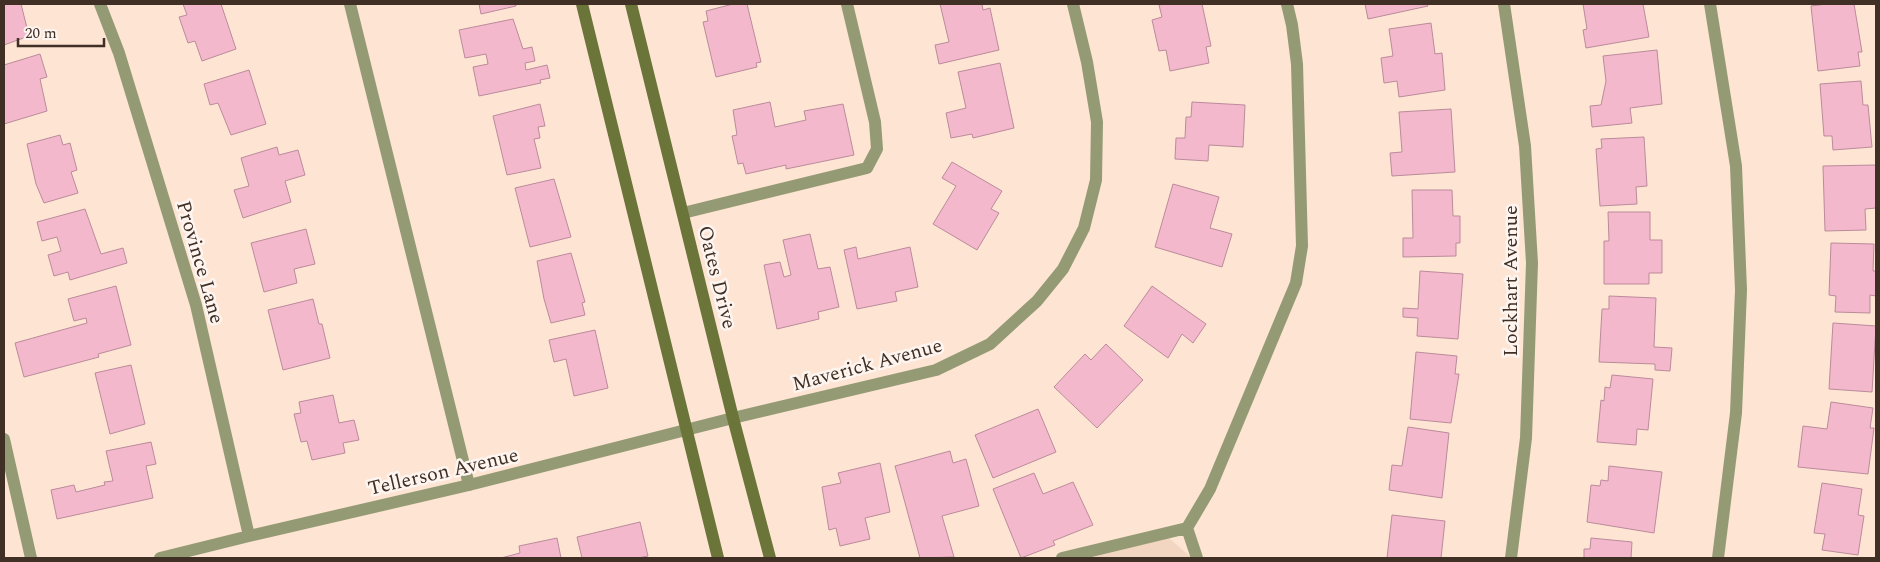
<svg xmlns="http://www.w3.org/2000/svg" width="1880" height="562" viewBox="0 0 1880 562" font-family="Spectral,serif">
<rect width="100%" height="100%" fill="#fee4d3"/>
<path fill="#f3d6c1" d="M 1164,534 L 1192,558 L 1065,558 Z"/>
<path fill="#f4b8cc" stroke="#bb8b9b" d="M 4,4 L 21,4 L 29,36 L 4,45 Z
M 183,4 L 221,4 L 236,49 L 202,61 L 195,41 L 188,43 L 179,17 L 187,15 Z
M 479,4 L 516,4 L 516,6 L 481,14 Z
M 733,4 L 747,4 L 761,62 L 756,63 L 757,67 L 716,77 L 703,22 L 708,21 L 706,11 Z
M 940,4 L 982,4 L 983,10 L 990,8 L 999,50 L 939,64 L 935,45 L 949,42 Z
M 1163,4 L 1202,4 L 1211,46 L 1206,47 L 1209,63 L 1170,71 L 1166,50 L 1159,51 L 1152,20 L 1162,17 L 1159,5 Z
M 1365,4 L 1427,4 L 1428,6 L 1368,19 Z
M 1583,4 L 1643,4 L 1649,37 L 1586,48 L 1583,30 L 1587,29 Z
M 1826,4 L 1854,4 L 1862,52 L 1858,52 L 1860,66 L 1818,71 L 1811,6 Z
M 513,19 L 523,49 L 532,47 L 535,61 L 525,63 L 526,70 L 547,65 L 550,78 L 540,80 L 541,83 L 479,96 L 473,67 L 488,64 L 486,54 L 465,58 L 459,30 Z
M 1431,23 L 1435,54 L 1442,53 L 1445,90 L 1399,97 L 1397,81 L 1384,83 L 1381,58 L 1393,56 L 1389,29 Z
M 1657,50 L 1662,104 L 1630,108 L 1632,123 L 1592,127 L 1590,106 L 1601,105 L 1606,81 L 1603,56 Z
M 40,54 L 47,77 L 40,79 L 47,111 L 4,124 L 4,65 Z
M 1000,63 L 1014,128 L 973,138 L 972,134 L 951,138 L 946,113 L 966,108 L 958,72 Z
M 249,70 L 266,124 L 231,135 L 218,103 L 210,105 L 204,84 Z
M 1861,81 L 1863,105 L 1868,105 L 1872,147 L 1833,150 L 1832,136 L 1824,136 L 1820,84 Z
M 770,102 L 775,127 L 806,120 L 804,111 L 843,104 L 854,155 L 786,169 L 786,165 L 746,174 L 743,163 L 738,164 L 732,136 L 737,135 L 733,110 Z
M 1192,102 L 1245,105 L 1243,147 L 1209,145 L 1208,161 L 1175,159 L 1176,138 L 1185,138 L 1186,117 L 1191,117 Z
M 540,104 L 545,126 L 538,127 L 540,138 L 534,139 L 541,168 L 507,175 L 493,116 Z
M 1451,109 L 1455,172 L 1392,176 L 1390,153 L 1402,152 L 1399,112 Z
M 60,135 L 63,145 L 70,143 L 77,170 L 71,172 L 78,193 L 44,203 L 36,184 L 27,144 Z
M 1644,137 L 1647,186 L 1636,187 L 1637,204 L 1600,206 L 1596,149 L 1602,148 L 1601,139 Z
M 277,147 L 279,155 L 298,150 L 305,175 L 285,181 L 291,202 L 243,218 L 234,190 L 249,186 L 241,158 Z
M 952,162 L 1002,191 L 991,209 L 999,213 L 977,250 L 933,224 L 956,186 L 942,178 Z
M 1876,165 L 1876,208 L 1865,209 L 1866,230 L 1825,231 L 1823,166 Z
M 554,179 L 571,237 L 530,247 L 515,188 Z
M 1173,184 L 1219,197 L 1210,228 L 1232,234 L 1222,267 L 1155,247 Z
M 1412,190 L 1452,190 L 1453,216 L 1460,216 L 1460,243 L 1456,243 L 1456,256 L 1403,257 L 1403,238 L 1413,238 Z
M 85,209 L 101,254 L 123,248 L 127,263 L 70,280 L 68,272 L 54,276 L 48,255 L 61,251 L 57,237 L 42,241 L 37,222 Z
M 1608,212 L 1650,212 L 1650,240 L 1662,240 L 1662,273 L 1649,273 L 1649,284 L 1604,284 L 1604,241 L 1609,241 Z
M 306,229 L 315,264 L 294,269 L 297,283 L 264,292 L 251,243 Z
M 810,234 L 818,269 L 830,267 L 839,307 L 818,312 L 819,319 L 777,329 L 764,265 L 780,262 L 784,277 L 791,275 L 783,240 Z
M 1831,243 L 1874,244 L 1873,271 L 1876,271 L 1876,296 L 1870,295 L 1870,313 L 1835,312 L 1836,296 L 1829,295 Z
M 856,247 L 858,259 L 910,247 L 918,287 L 895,292 L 897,301 L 857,309 L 844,250 Z
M 571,253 L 585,302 L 582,303 L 585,315 L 551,323 L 544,299 L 537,261 Z
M 1420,271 L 1463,274 L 1458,339 L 1417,336 L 1418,318 L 1403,317 L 1403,308 L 1418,309 Z
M 116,286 L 131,345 L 98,354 L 99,357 L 24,377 L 15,343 L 87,323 L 86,318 L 74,321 L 68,299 Z
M 1152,286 L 1206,324 L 1193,343 L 1182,334 L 1168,358 L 1124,326 Z
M 1609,296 L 1656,298 L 1654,347 L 1672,348 L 1670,371 L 1655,370 L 1655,364 L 1599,362 L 1602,309 L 1609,309 Z
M 313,299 L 319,324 L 322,324 L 330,358 L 283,370 L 268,310 Z
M 1833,323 L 1876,326 L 1872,392 L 1829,389 Z
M 595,330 L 608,388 L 574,396 L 566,359 L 554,362 L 549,340 Z
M 1106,344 L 1143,380 L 1097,428 L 1054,387 L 1085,354 L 1091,360 Z
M 1416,352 L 1457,356 L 1455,374 L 1459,374 L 1451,423 L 1410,419 Z
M 131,365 L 145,424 L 110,434 L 95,373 Z
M 1612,375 L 1653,379 L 1648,430 L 1637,429 L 1636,445 L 1597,442 L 1601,400 L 1604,401 L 1605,387 L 1610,388 Z
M 333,395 L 339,423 L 354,420 L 359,440 L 343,443 L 345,453 L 312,460 L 307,441 L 301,442 L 294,414 L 301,413 L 299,402 Z
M 1831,402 L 1873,408 L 1870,428 L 1874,428 L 1868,474 L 1798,467 L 1803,426 L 1827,429 Z
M 1038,409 L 1056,452 L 993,478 L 975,435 Z
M 1408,427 L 1449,433 L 1442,498 L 1389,490 L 1392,465 L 1402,466 Z
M 151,442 L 156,464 L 146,466 L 153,498 L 57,519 L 51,490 L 74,485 L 76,492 L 105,485 L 104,482 L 113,481 L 106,451 Z
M 950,451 L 953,463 L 966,459 L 979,506 L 942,516 L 954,557 L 920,558 L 895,466 Z
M 880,463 L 890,512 L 865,518 L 870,539 L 840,546 L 836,528 L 829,530 L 822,487 L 841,483 L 838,473 Z
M 1609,466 L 1662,472 L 1654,533 L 1587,522 L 1591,485 L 1600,486 L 1601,480 L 1608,481 Z
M 1034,473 L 1043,494 L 1073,482 L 1093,525 L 1053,541 L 1055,545 L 1021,558 L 993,489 Z
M 1822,483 L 1862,489 L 1858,515 L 1864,516 L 1858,555 L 1822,550 L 1825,534 L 1814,533 Z
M 1392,515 L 1445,521 L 1441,558 L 1387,558 Z
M 640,522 L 648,556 L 638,558 L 582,558 L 577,537 Z
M 557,538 L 561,558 L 501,558 L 520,553 L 519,546 Z
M 1591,538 L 1632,542 L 1631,558 L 1584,558 L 1584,549 L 1590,549 Z"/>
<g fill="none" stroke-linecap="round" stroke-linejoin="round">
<path stroke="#949b74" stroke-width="12" d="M 350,4 L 469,485
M 1710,4 L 1736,166 L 1741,290 L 1736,413 L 1718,558
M 683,213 L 867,168 L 877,149 L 875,122 L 847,4
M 4,439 L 31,558
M 1187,528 L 1197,558
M 1062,558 L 1187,528 L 1210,489 L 1296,283 L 1302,246 L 1297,64 L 1292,25 L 1287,4"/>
<path stroke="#949b74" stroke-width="12" d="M 100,4 L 119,53 L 196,305 L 249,536
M 1504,4 L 1525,146 L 1532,263 L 1526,438 L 1511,558
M 160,558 L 249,536 L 469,485 L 733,418 L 936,370 L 990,344 L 1037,301 L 1063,269 L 1084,228 L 1096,180 L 1097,122 L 1087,62 L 1073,4"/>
<path stroke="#6b7539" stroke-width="12" d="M 582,4 L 718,558
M 631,4 L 733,418 L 770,558"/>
</g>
<g text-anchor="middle" stroke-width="5" stroke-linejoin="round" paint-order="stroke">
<g font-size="20" fill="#3f2f24" stroke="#fef5f0">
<text transform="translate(201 262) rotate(74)" y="7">Province Lane</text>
<text transform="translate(718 277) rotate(76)" y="7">Oates Drive</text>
<text transform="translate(1510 281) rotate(-90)" y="7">Lockhart Avenue</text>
<text transform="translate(867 364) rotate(-15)" y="7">Maverick Avenue</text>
<text transform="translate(443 471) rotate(-13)" y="7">Tellerson Avenue</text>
</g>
</g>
<rect width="1880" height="562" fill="none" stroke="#3f2f24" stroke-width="10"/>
<path d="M18 38v8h86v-8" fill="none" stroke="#3f2f24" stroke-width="2.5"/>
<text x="25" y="38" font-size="15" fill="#3f2f24" stroke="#fef5f0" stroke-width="4" paint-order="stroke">20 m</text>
</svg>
